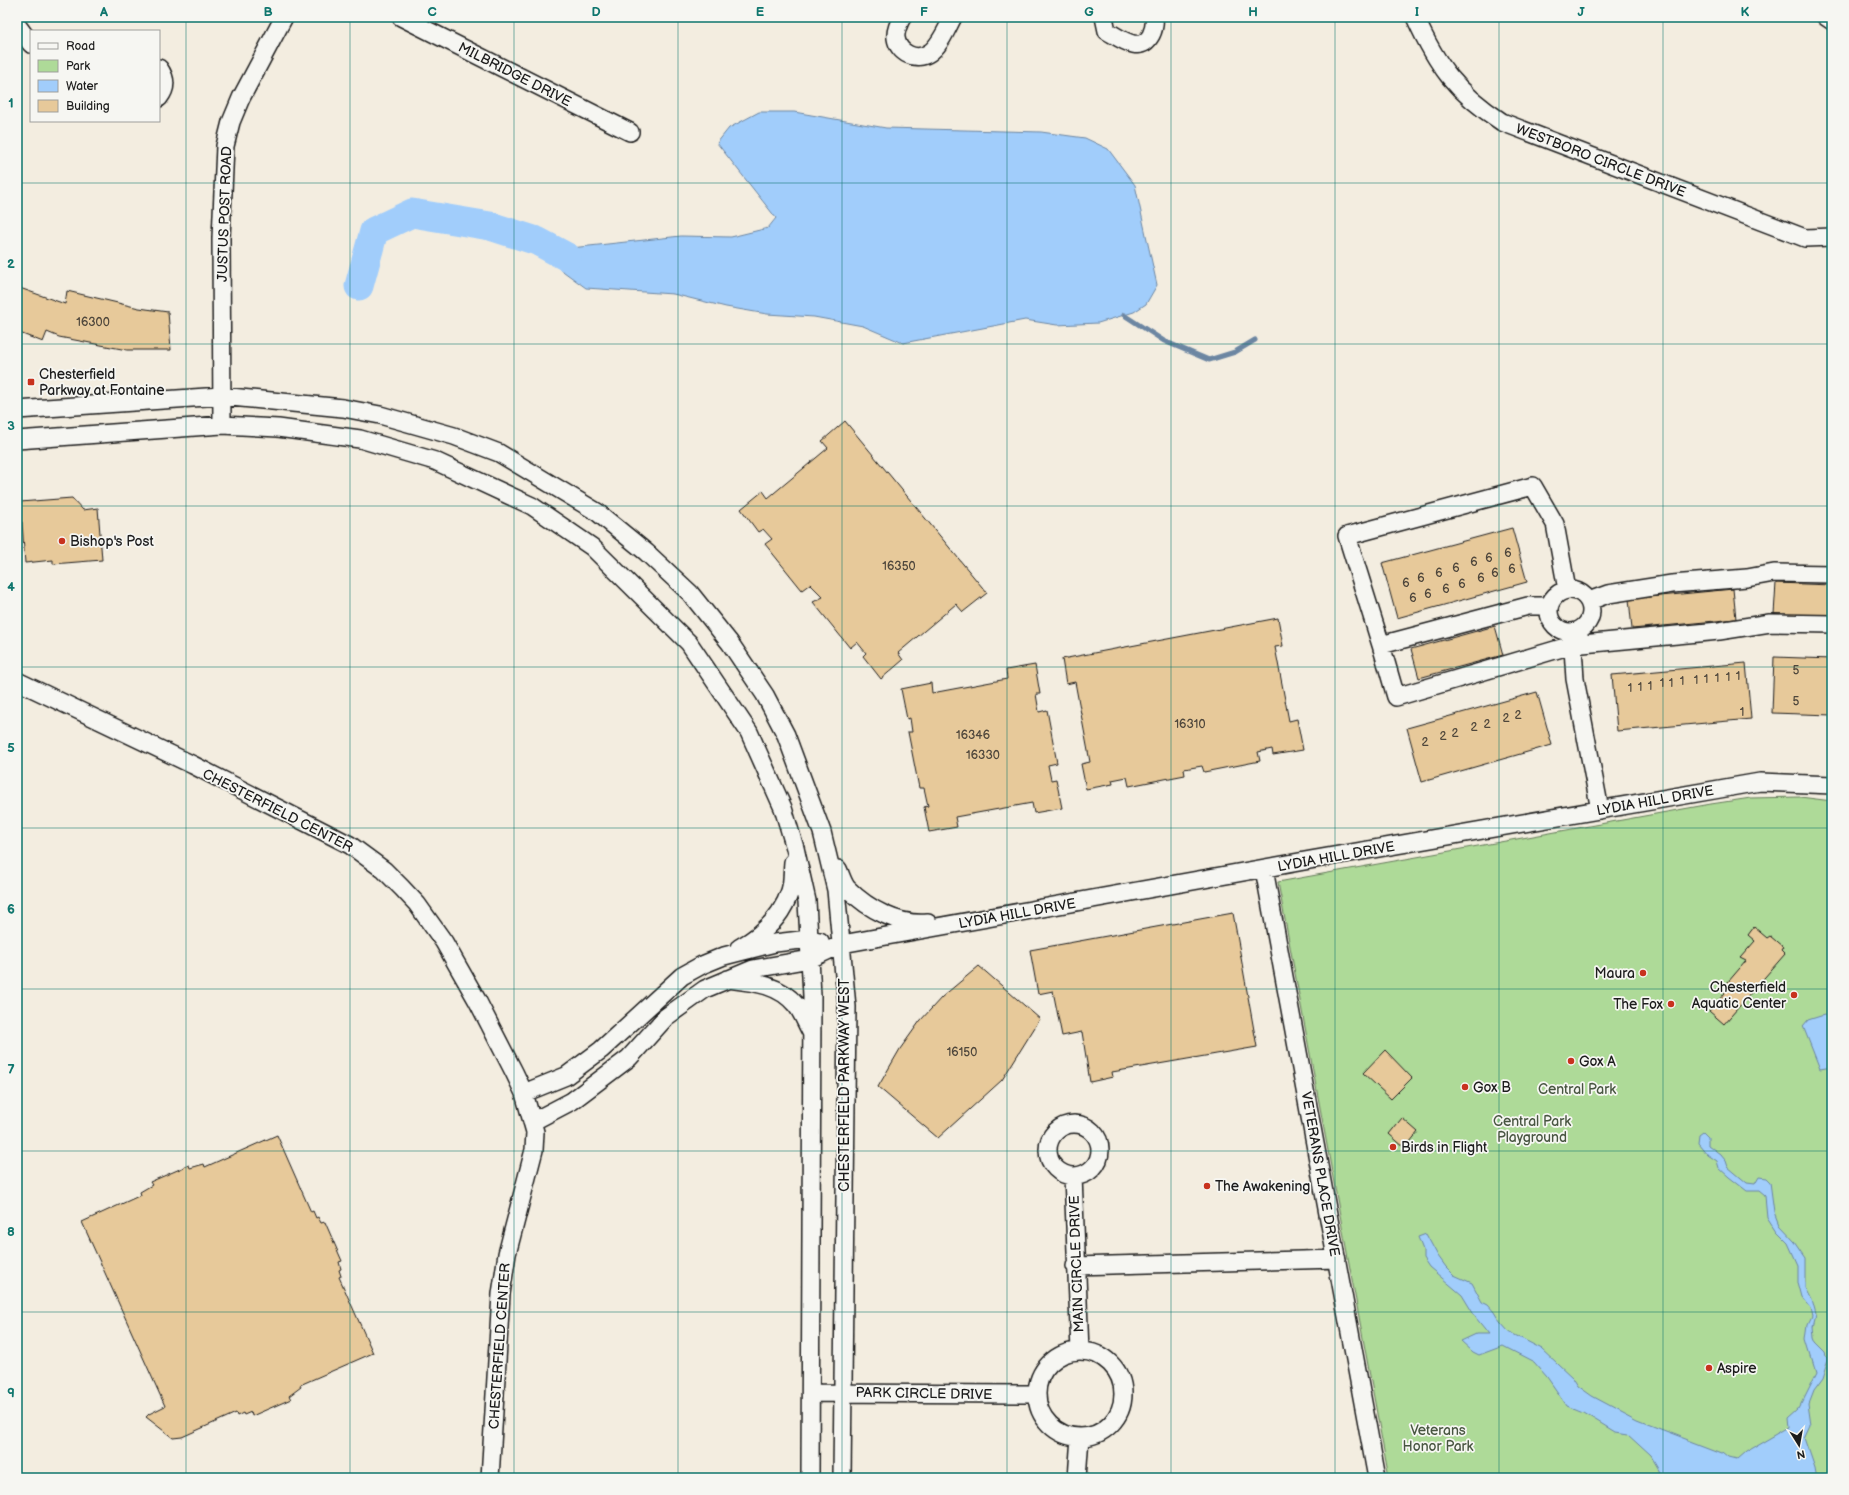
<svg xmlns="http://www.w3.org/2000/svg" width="1849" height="1495" viewBox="0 0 1849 1495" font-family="'Balsamiq Sans',sans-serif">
<rect width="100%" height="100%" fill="#f3ede0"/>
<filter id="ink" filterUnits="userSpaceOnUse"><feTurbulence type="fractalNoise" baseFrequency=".025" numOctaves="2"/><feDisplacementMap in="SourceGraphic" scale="8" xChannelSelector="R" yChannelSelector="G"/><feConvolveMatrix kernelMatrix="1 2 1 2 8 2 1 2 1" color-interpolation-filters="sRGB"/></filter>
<g filter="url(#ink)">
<path fill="#aeda98" stroke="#657b5a" d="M 1800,797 L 1832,801 L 1832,1478 L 1389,1478 L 1278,882 L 1711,804 L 1751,798 Z"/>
<path fill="#a1cdfb" stroke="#6c86a2" d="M 759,112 L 794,112 L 886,128 L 1041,132 L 1085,138 L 1108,149 L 1135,185 L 1157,285 L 1146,304 L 1134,312 L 1098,323 L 1057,325 L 1025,320 L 903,343 L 863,326 L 814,317 L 767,314 L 726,307 L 673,294 L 586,288 L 560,269 L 571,248 L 681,236 L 731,237 L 768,228 L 776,218 L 717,143 L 729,128 Z
M 1824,1015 L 1832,1018 L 1832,1067 L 1820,1069 L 1803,1026 L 1808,1020 Z
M 1703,1132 L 1708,1137 L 1708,1145 L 1720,1154 L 1726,1161 L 1728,1167 L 1747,1183 L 1755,1184 L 1759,1177 L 1766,1178 L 1770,1182 L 1774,1212 L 1779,1225 L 1795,1242 L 1806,1258 L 1806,1288 L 1812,1300 L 1816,1315 L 1813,1327 L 1814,1339 L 1816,1344 L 1826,1354 L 1828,1360 L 1822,1379 L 1813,1391 L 1808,1404 L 1811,1425 L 1805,1438 L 1815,1467 L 1817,1478 L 1664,1478 L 1651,1456 L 1627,1434 L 1615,1432 L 1584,1413 L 1567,1406 L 1547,1377 L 1534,1362 L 1503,1346 L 1479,1355 L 1473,1352 L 1461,1341 L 1476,1334 L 1489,1334 L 1476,1318 L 1462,1295 L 1429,1267 L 1423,1258 L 1423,1250 L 1418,1237 L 1426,1234 L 1438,1256 L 1446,1267 L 1454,1275 L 1472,1283 L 1482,1302 L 1488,1305 L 1494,1312 L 1500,1322 L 1509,1332 L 1542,1349 L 1573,1378 L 1578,1386 L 1592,1396 L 1637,1420 L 1723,1453 L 1729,1458 L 1737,1460 L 1745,1453 L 1790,1427 L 1789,1416 L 1799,1407 L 1816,1373 L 1806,1340 L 1808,1325 L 1812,1317 L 1810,1308 L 1802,1298 L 1798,1283 L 1798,1265 L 1788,1243 L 1776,1231 L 1767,1217 L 1765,1196 L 1759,1191 L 1747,1191 L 1729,1177 L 1719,1168 L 1717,1161 L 1708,1155 L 1698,1143 L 1699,1135 Z"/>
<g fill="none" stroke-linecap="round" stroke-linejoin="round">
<path stroke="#6c86a2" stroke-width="5" d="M 1124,315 L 1164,341 L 1209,360 L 1235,352 L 1255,340"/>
<path stroke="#a1cdfb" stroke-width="29" d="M 359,286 L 374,231 L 412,213 L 490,226 L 537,241 L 567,257"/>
</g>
<path fill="#e7c99a" stroke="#1c1c1c" d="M 17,287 L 65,304 L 67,291 L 139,308 L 168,312 L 171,350 L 127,350 L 59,337 L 47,332 L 43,342 L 17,332 Z
M 845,421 L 987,593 L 963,612 L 956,604 L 898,653 L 903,660 L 881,679 L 863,656 L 866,653 L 857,642 L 850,648 L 813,602 L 823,597 L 810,584 L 802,590 L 765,544 L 772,539 L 763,529 L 758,532 L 741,509 L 763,491 L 768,498 L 828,448 L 822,441 Z
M 72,498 L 83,510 L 98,508 L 102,560 L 53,564 L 53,560 L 25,563 L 22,522 L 17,522 L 17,511 L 21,511 L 20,502 Z
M 1512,528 L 1527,582 L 1397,618 L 1382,563 Z
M 1776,583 L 1832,585 L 1832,616 L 1774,614 Z
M 1733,589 L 1736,619 L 1632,629 L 1629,599 Z
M 1278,618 L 1283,646 L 1275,647 L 1289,721 L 1297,719 L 1303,750 L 1273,755 L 1272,749 L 1258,752 L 1260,761 L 1204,772 L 1202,766 L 1184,769 L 1185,775 L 1129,786 L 1127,777 L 1112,780 L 1113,784 L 1086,789 L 1081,764 L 1090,762 L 1075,682 L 1066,684 L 1062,659 Z
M 1495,626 L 1503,655 L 1419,678 L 1411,649 Z
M 1774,657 L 1832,659 L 1832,715 L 1772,713 Z
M 1746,663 L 1751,719 L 1617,731 L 1612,675 Z
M 1035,665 L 1040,694 L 1036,694 L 1039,712 L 1047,710 L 1057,763 L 1048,765 L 1051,780 L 1056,779 L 1062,808 L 1034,813 L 1032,803 L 955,817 L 957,827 L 929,832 L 924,807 L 928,806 L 924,788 L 919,788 L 908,732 L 912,732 L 910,718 L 907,719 L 901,689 L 931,683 L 932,693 L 1007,679 L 1006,670 Z
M 1537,692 L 1552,745 L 1422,782 L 1407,728 Z
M 1233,913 L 1257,1047 L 1112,1072 L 1113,1077 L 1090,1082 L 1082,1032 L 1062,1036 L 1053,991 L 1038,994 L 1030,950 Z
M 1754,927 L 1767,938 L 1770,936 L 1783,947 L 1781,950 L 1785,954 L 1724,1024 L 1709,1011 L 1725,993 L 1722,989 L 1746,961 L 1740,958 L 1755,941 L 1748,935 Z
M 979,966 L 1040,1019 L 1002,1080 L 938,1138 L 878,1087 L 900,1049 L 920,1021 L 942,997 Z
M 1385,1050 L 1412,1078 L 1391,1099 L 1363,1073 Z
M 1402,1118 L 1418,1132 L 1405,1148 L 1389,1134 Z
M 277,1135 L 311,1212 L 313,1211 L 316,1218 L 318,1217 L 321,1223 L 325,1222 L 342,1261 L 339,1262 L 341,1269 L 339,1270 L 341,1276 L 339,1277 L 373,1353 L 300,1385 L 301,1387 L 289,1396 L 291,1399 L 252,1416 L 251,1412 L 244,1415 L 243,1413 L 237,1416 L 236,1413 L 182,1437 L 173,1438 L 146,1417 L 149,1414 L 165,1406 L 82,1222 L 141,1195 L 140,1192 L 152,1185 L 150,1182 L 189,1165 L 190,1168 L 204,1164 L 205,1167 Z"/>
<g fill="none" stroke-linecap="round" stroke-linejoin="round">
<g stroke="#1c1c1c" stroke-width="20">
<path id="minor" d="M 401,17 L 630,132
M 902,17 C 899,23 895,31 896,38 C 898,53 916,62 929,53 C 940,46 947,28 953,17
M 1104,17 L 1107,31 C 1120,38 1140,55 1151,35 C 1154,29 1155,24 1154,17
M 1415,17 C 1437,66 1456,92 1502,122 L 1805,238 L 1832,237
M 1826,17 L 1832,21
M 17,25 L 31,44
M 159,68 C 166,78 167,88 159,98
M 17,410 L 221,396 L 343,408 L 380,415 L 454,436 L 499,453 L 597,512 L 646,552 L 690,593 L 730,643 L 765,695 L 786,735 L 822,832 L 836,890 L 847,1007 L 842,1478
M 222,425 L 221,238 L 225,146 L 231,122 L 241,98 L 284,17
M 17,440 L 222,425 L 278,428 L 360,439 L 435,461 L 532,506 L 592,547 L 689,643 L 749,732 L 783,808 L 795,848 L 807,901 L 812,996 L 810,1478
M1549 611a21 21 0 1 1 42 0a21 21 0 1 1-42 0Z
M 1589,601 L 1608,594 L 1672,584 L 1747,578 L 1774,573 L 1832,574
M 1549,606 L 1528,606 L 1381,645 L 1347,536 L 1533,486 L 1555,524 L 1567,590
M 1572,633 L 1575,679 L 1600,810
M 1381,645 L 1396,697 L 1572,645 L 1719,631 L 1770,623 L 1832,624
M 17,681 L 193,765 L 350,845 L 384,870 L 402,888 L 417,904 L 444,942 L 477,1000 L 514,1072 L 524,1093 L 535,1132 L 534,1150 L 507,1254 L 501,1294 L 490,1478
M 838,869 C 841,875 843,884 848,889 C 868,909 899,926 928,923
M 1264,869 L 1377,1478
M 739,948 C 762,935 782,917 790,891 C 793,882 792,871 793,862
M 728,979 C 753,982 779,984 796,1005 C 802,1012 806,1023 811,1032
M 524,1093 L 566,1076 L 601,1050 L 682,976 L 702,965 L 724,956 L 775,943 L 809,939 L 820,941
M 532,1122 L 572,1101 L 629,1058 L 666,1017 L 705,989 L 753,969 L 810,959 L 842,944 L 1310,860 L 1760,782 L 1832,785
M1048 1150a26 26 0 1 1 52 0a26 26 0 1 1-52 0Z
M 1073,1176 L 1080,1351
M 1075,1266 L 1337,1259
M1037 1394a43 43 0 1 1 86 0a43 43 0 1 1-86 0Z
M 811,1393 L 1037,1394
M 1077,1478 L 1080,1437"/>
</g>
<use href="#minor" stroke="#f6f6f2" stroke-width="17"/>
</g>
</g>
<path fill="none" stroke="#0f766e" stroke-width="1" stroke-opacity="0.55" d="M 186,17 L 186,1478M 350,17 L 350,1478M 514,17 L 514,1478M 678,17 L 678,1478M 842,17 L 842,1478M 1007,17 L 1007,1478M 1171,17 L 1171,1478M 1335,17 L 1335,1478M 1499,17 L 1499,1478M 1663,17 L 1663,1478M 17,183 L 1832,183M 17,344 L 1832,344M 17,506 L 1832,506M 17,667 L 1832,667M 17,828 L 1832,828M 17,989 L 1832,989M 17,1151 L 1832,1151M 17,1312 L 1832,1312"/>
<g fill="#c8321e" stroke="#f6f6f2" stroke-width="1.5">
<rect x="27" y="378" width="8" height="8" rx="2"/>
<circle cx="62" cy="541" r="4"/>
<circle cx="1643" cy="973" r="4"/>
<circle cx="1794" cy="995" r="4"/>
<circle cx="1671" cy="1004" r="4"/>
<circle cx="1571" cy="1061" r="4"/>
<circle cx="1465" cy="1087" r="4"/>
<circle cx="1393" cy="1147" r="4"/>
<circle cx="1207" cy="1186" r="4"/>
<circle cx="1709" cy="1368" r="4"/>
</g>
<g text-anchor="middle" stroke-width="3.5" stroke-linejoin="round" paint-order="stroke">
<g font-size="12" fill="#4f473c">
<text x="93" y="326">16300</text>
<text x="1508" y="557">6</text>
<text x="1489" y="562">6</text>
<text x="1474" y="566">6</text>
<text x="899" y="570">16350</text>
<text x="1456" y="572">6</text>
<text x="1512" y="573">6</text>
<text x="1439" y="577">6</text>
<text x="1495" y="577">6</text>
<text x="1421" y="582">6</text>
<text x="1481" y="582">6</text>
<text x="1406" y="587">6</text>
<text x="1462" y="588">6</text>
<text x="1446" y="593">6</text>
<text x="1428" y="598">6</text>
<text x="1413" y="602">6</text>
<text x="1796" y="674">5</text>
<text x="1738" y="680">1</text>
<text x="1728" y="681">1</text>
<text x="1717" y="682">1</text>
<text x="1706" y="683">1</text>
<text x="1696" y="684">1</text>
<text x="1682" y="685">1</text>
<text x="1662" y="687">1</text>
<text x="1671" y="687">1</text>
<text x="1650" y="690">1</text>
<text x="1640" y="691">1</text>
<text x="1630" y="692">1</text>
<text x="1796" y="705">5</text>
<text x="1742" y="716">1</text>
<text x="1518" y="719">2</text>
<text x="1506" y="722">2</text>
<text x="1190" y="728">16310</text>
<text x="1487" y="728">2</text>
<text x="1474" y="731">2</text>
<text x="1455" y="737">2</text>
<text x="973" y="739">16346</text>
<text x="1443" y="740">2</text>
<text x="1425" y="746">2</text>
<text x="983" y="759">16330</text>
<text x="962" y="1056">16150</text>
</g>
<g font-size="14" fill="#1c1c1c" stroke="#f6f6f2">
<text transform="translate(515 74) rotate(27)" y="5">MILBRIDGE DRIVE</text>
<text transform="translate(1601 160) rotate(21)" y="5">WESTBORO CIRCLE DRIVE</text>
<text transform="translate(224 214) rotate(-88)" y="5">JUSTUS POST ROAD</text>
<text transform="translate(1655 800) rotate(-10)" y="5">LYDIA HILL DRIVE</text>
<text transform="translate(278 810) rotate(27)" y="5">CHESTERFIELD CENTER</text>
<text transform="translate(1336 856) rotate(-10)" y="5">LYDIA HILL DRIVE</text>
<text transform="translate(1017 913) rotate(-10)" y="5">LYDIA HILL DRIVE</text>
<text transform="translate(844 1085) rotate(-90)" y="5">CHESTERFIELD PARKWAY WEST</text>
<text transform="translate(1321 1174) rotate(80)" y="5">VETERANS PLACE DRIVE</text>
<text transform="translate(1076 1264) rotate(-92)" y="5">MAIN CIRCLE DRIVE</text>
<text transform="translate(499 1346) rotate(-86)" y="5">CHESTERFIELD CENTER</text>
<text transform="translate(924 1393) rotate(1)" y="5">PARK CIRCLE DRIVE</text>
</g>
<g font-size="14" fill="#1c1c1c" stroke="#f6f6f2" text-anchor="start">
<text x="39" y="379">Chesterfield<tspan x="39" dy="16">Parkway at Fontaine</tspan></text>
<text x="70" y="546">Bishop's Post</text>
<text x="1635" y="978" text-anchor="end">Maura</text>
<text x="1786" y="992" text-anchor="end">Chesterfield<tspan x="1786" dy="16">Aquatic Center</tspan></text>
<text x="1663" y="1009" text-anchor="end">The Fox</text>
<text x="1579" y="1066">Gox A</text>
<text x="1473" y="1092">Gox B</text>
<text x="1401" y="1152">Birds in Flight</text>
<text x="1215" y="1191">The Awakening</text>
<text x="1717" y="1373">Aspire</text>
</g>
<g font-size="14" fill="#485541" stroke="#f6f6f2">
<text x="1577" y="1094">Central Park</text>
<text x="1532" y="1126">Central Park<tspan x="1532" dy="16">Playground</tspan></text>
<text x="1438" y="1435">Veterans<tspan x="1438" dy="16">Honor Park</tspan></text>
</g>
</g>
<rect width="1849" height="1495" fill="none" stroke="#f6f6f2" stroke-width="44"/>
<rect x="30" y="30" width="130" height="92" fill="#f6f6f2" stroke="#9f9f9c"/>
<rect x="38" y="43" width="20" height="6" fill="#f6f6f2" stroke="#9f9f9c"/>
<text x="66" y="50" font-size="12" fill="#1c1c1c">Road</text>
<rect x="38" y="60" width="20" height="12" fill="#aeda98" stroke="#9f9f9c"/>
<text x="66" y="70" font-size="12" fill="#1c1c1c">Park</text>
<rect x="38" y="80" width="20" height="12" fill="#a1cdfb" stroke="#9f9f9c"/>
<text x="66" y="90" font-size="12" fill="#1c1c1c">Water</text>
<rect x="38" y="100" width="20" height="12" fill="#e7c99a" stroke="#9f9f9c"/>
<text x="66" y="110" font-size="12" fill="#1c1c1c">Building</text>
<g transform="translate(1799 1445) rotate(169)" stroke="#f6f6f2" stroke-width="3" paint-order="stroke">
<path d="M0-3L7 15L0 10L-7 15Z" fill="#1c1c1c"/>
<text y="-6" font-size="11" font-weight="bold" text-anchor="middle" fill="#1c1c1c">N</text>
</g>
<rect x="22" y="22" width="1805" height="1451" fill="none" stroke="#0f766e" stroke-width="1.5"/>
<g font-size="13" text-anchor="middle" font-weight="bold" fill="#0f766e">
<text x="104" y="16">A</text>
<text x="268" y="16">B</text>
<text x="432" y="16">C</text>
<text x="596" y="16">D</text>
<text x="760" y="16">E</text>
<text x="924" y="16">F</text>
<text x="1089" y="16">G</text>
<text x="1253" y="16">H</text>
<text x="1417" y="16">I</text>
<text x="1581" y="16">J</text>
<text x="1745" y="16">K</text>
<text x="11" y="107">1</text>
<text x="11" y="268">2</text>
<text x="11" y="430">3</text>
<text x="11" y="591">4</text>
<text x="11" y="752">5</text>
<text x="11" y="913">6</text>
<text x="11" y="1074">7</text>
<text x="11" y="1236">8</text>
<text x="11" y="1397">9</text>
</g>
</svg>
